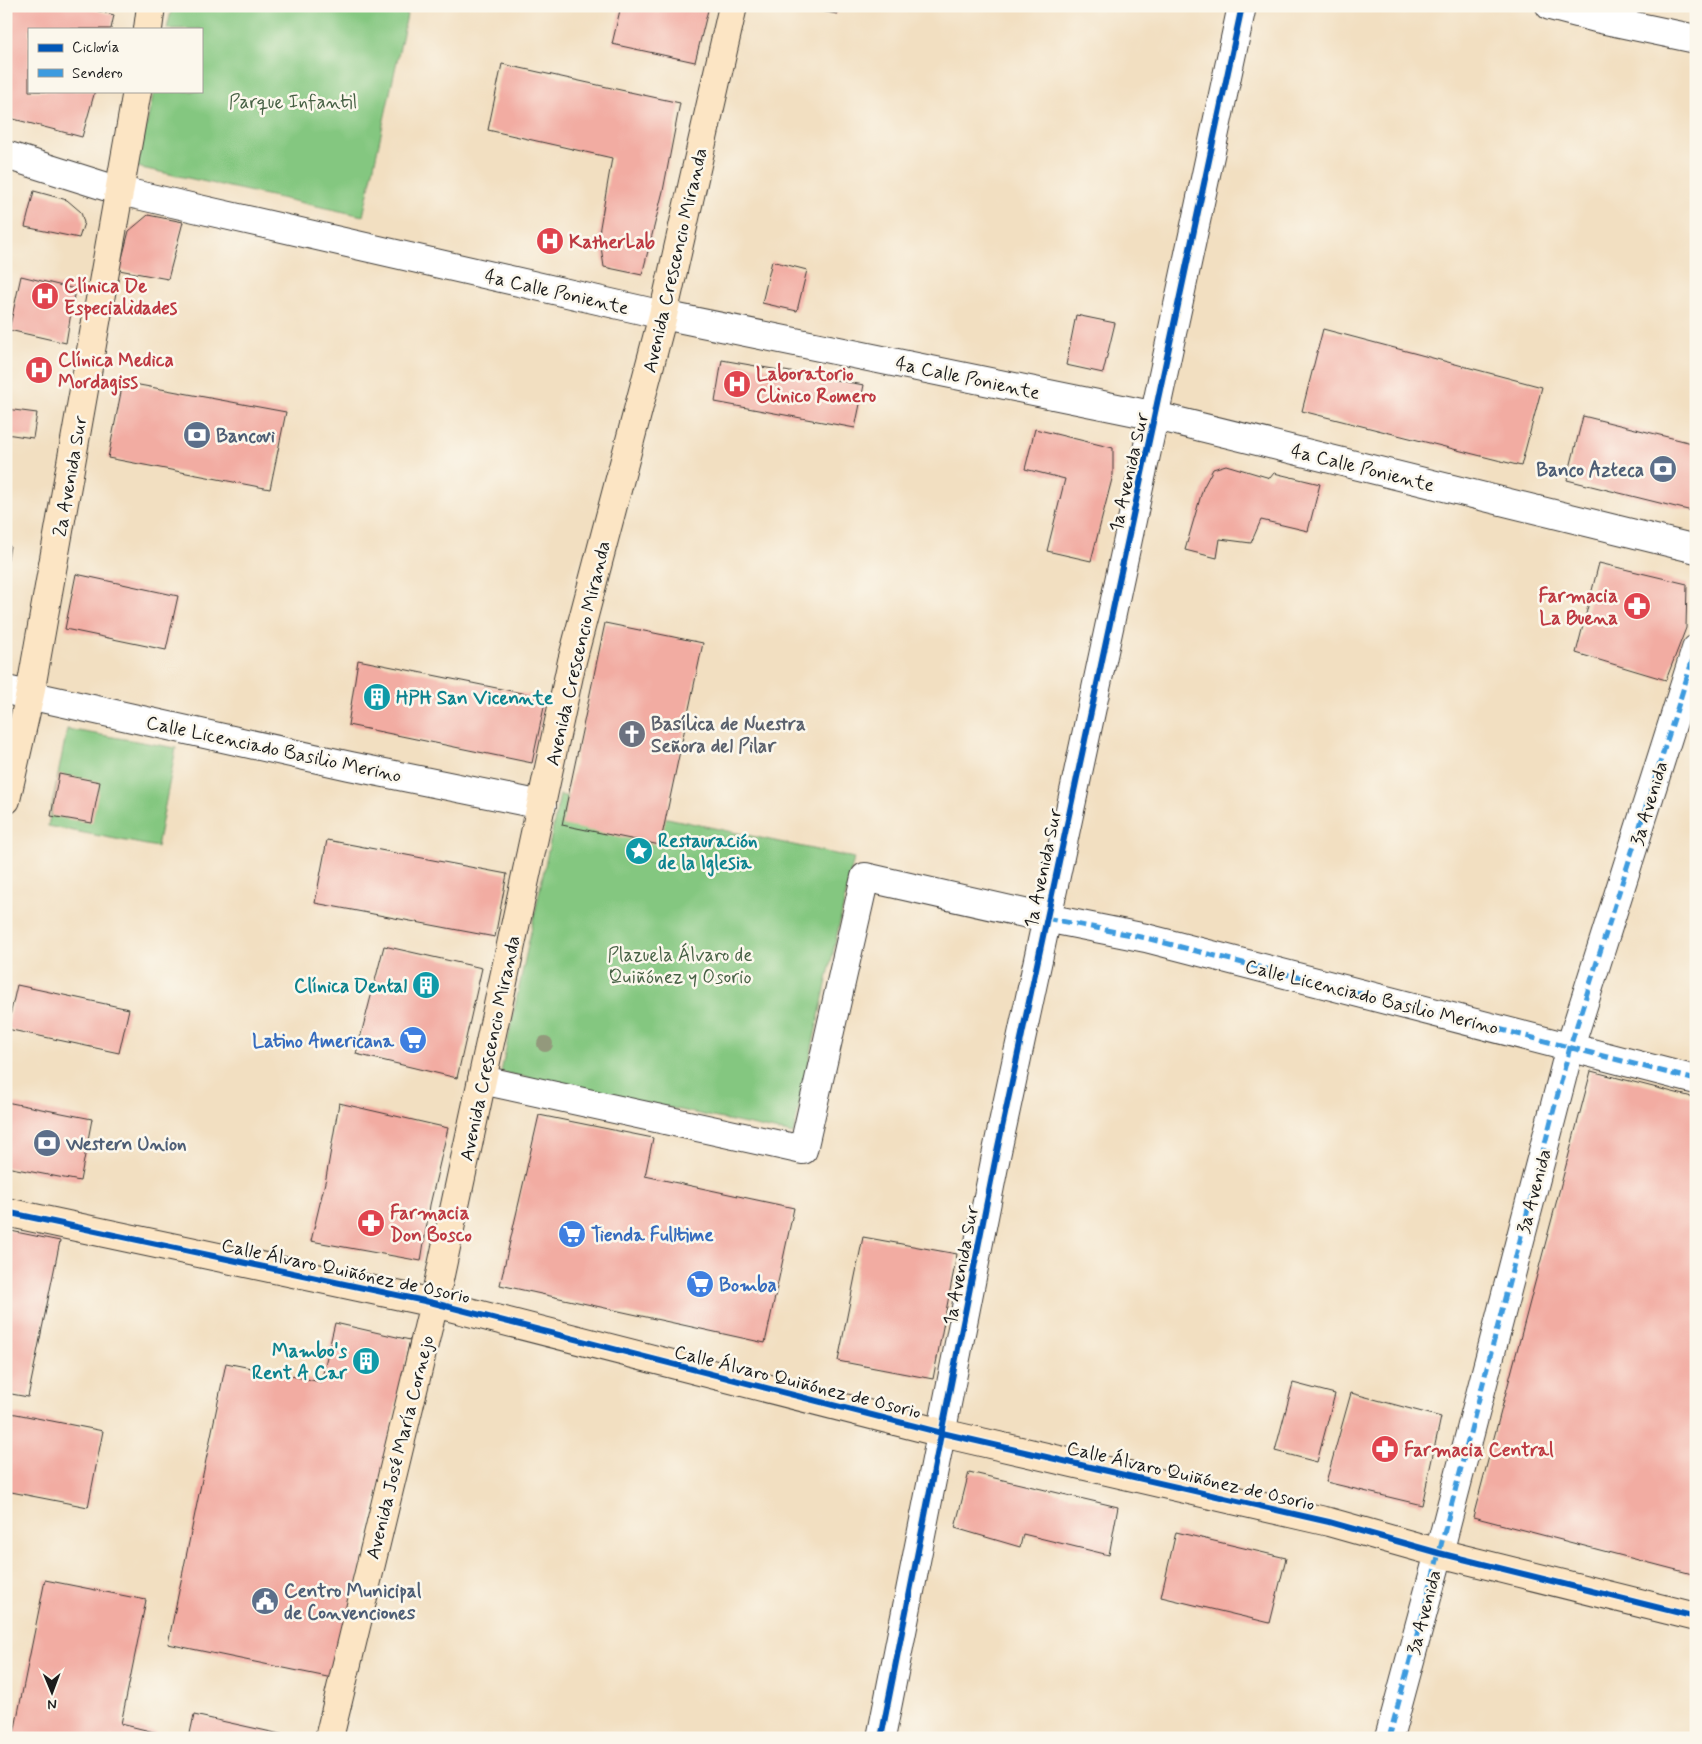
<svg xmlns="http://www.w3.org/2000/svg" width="1702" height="1744" viewBox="0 0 1702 1744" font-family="Mynerve,sans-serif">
<rect width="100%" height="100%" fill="#fbf7ec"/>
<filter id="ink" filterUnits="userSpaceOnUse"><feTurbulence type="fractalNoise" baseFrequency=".02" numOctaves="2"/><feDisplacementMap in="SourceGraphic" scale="10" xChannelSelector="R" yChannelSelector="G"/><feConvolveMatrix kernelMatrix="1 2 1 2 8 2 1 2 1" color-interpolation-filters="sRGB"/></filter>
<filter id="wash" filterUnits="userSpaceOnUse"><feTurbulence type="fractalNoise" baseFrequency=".0096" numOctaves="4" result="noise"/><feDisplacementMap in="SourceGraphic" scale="20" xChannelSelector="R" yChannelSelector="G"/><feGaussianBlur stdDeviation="1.12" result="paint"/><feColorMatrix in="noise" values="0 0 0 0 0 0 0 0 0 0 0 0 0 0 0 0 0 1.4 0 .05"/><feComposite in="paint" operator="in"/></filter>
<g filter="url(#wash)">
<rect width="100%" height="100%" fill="#f2dfc1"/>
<path fill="#84c780" stroke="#50724e" d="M 172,6 L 409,6 L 363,216 L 137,167 L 154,91 L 201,91 L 201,29 L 167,29 Z
M 67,729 L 176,748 L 157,847 L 48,826 Z
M 560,795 L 854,858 L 793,1134 L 501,1072 Z"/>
<g id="blocks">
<path fill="#f2aca2" d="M 6,6 L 79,6 L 114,15 L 111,29 L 29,29 L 29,91 L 95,91 L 82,137 L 6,117 Z
M 621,6 L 709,6 L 695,62 L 612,44 Z
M 794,6 L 839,6 L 837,14 Z
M 502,64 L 680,103 L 663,191 L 642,275 L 604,267 L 599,233 L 612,158 L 488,130 Z
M 34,191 L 67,200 L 81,212 L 84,223 L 79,238 L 25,227 Z
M 148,215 L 183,222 L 168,279 L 119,270 L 129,231 Z
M 772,261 L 807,270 L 797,311 L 762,303 Z
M 21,276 L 75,289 L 66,343 L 9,330 Z
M 1076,315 L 1115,323 L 1103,373 L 1066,365 Z
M 1323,329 L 1542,387 L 1521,466 L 1302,411 Z
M 722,360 L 864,385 L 855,428 L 715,402 Z
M 123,382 L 286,412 L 270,489 L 108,458 Z
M 6,409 L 37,413 L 33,438 L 6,434 Z
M 1583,416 L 1696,444 L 1696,512 L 1567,480 Z
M 1035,429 L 1113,448 L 1113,475 L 1091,561 L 1047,551 L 1065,479 L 1025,469 Z
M 1226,465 L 1270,478 L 1274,473 L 1320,484 L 1308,531 L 1261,520 L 1251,543 L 1220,539 L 1217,558 L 1185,550 L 1203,488 L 1213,469 Z
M 6,545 L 10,546 L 7,565 L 6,565 Z
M 1599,563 L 1687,584 L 1686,628 L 1666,680 L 1576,653 Z
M 76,574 L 178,596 L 166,650 L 65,629 Z
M 605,623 L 703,643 L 660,845 L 562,825 Z
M 358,660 L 546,698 L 532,763 L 348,725 Z
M 59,774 L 100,782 L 92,823 L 51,816 Z
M 327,840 L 507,874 L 495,937 L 315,903 Z
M 384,946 L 482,968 L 457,1078 L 356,1054 Z
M 17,985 L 129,1009 L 119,1053 L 7,1029 Z
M 1591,1071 L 1696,1098 L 1696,1575 L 1473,1517 Z
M 6,1102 L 92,1119 L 80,1181 L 6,1167 Z
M 339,1103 L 448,1128 L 430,1205 L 421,1261 L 311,1241 L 326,1178 Z
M 539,1115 L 653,1138 L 645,1176 L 794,1208 L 765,1343 L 500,1285 Z
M 6,1230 L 60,1241 L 28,1397 L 6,1393 Z
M 863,1237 L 957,1254 L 933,1379 L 838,1361 Z
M 335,1323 L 410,1340 L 337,1679 L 168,1644 L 226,1363 L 321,1382 Z
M 1293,1383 L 1335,1394 L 1317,1462 L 1275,1451 Z
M 1351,1393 L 1441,1417 L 1422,1505 L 1326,1482 Z
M 6,1412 L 103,1431 L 88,1507 L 6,1491 Z
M 969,1472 L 1118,1507 L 1109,1555 L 1023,1534 L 1020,1547 L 955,1528 Z
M 1176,1532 L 1286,1558 L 1270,1623 L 1161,1597 Z
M 45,1580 L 146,1600 L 121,1724 L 179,1738 L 13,1738 Z
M 194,1715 L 285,1735 L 284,1738 L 189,1738 Z"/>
</g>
</g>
<g filter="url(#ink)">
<use href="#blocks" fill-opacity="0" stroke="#3c3935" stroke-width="1"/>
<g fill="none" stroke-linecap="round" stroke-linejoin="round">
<g stroke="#3c3935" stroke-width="30">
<path id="street" d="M 1550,6 L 1596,18 L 1696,39
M 6,155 L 120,191 L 663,315 L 1156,416 L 1696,549
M 6,690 L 350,766 L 542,805
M 482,1080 L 803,1150 L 865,877 L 1046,918 L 1146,938 L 1696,1080
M 881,1738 L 996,1156 L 1242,6
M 1389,1738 L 1439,1553 L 1570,1047 L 1696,649"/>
</g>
<g stroke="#3c3935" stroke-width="30">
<path id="secondary" d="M 148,29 L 151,6
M 6,800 L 30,694 L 137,91
M 6,1212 L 434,1303 L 942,1433 L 1329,1522 L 1439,1553 L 1696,1617
M 329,1738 L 434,1303 L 572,661 L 663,315 L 733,6"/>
</g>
<use href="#street" stroke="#fff" stroke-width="28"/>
<use href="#secondary" stroke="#fce5c4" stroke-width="28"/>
<path stroke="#3c9bdf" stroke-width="5" stroke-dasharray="10 5" stroke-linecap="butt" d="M 1046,918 L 1146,938 L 1696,1080
M 1389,1738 L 1439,1553 L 1570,1047 L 1696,649"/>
<g stroke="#fbf7ec" stroke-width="9">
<path id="cycleway" d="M 6,1212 L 434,1303 L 942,1433 L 1329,1522 L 1439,1553 L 1696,1617
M 881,1738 L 996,1156 L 1242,6"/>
</g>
<use href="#cycleway" stroke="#0057b8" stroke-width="6"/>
</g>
<circle fill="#93997c" cx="545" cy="1044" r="8"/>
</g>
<defs>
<g id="hospital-disc" transform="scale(1.4375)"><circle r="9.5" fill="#e0444e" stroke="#fbf7ec"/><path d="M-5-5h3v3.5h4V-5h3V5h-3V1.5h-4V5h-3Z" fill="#fff"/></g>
<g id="bank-disc" transform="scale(1.4375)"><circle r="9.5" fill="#5c6f8a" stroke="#fbf7ec"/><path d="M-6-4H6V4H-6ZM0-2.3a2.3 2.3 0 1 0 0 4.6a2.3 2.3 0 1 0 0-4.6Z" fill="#fff"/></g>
<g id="pharmacy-disc" transform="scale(1.4375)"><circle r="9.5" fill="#e0444e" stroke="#fbf7ec"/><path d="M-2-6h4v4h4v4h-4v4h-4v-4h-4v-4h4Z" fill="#fff"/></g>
<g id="building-disc" transform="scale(1.4375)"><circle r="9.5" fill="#0f9aa8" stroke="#fbf7ec"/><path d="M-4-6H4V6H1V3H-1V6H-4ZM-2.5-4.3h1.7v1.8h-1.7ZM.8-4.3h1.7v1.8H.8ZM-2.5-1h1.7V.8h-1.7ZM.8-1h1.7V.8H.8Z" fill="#fff"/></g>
<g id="church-disc" transform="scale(1.4375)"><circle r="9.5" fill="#6b7280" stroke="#fbf7ec"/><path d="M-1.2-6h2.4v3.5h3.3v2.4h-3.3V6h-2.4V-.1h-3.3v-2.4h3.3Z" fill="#fff"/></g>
<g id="sight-disc" transform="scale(1.4375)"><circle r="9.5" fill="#0f9aa8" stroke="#fbf7ec"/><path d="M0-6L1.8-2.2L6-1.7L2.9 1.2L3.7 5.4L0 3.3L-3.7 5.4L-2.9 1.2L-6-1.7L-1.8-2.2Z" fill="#fff"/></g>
<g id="supermarket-disc" transform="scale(1.4375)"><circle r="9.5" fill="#3f7fe0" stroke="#fbf7ec"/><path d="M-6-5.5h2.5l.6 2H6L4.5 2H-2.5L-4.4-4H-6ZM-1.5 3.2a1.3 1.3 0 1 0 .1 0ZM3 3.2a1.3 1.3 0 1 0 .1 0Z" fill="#fff"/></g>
<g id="civic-disc" transform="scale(1.4375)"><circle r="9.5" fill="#5c6f8a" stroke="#fbf7ec"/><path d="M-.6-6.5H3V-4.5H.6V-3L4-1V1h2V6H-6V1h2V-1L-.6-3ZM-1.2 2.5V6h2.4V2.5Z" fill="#fff"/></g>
</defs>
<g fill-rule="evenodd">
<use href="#hospital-disc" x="550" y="241"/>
<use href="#hospital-disc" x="45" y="296"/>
<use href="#hospital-disc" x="39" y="370"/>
<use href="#hospital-disc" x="737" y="384"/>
<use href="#bank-disc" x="197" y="435"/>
<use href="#bank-disc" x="1663" y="469"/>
<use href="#pharmacy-disc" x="1637" y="606"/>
<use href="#building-disc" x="377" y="697"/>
<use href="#church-disc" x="632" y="734"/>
<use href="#sight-disc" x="639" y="851"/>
<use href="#building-disc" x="426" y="985"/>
<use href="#supermarket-disc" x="413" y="1040"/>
<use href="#bank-disc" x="47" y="1143"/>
<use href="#pharmacy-disc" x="371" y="1223"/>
<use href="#supermarket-disc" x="572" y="1234"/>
<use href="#supermarket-disc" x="700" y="1284"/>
<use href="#building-disc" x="366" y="1361"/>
<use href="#pharmacy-disc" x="1385" y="1449"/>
<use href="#civic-disc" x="265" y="1601"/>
</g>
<g text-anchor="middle" stroke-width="5" stroke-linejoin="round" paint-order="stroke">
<g font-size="19" fill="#466044" stroke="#fbf7ec">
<text x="293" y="108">Parque Infantil</text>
<text x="680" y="961">Plazuela Álvaro de<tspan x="680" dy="22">Quiñónez y Osorio</tspan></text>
</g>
<g font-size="19" font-weight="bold" fill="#be3a42" stroke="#fbf7ec" text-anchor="start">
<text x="569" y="248">KatherLab</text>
<text x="64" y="292">Clínica De<tspan x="64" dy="22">Especialidades</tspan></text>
<text x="58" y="366">Clínica Medica<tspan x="58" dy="22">Mordagiss</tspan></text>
<text x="756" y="380">Laboratorio<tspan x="756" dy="22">Clinico Romero</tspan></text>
<text x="1618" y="602" text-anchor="end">Farmacia<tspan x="1618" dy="22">La Buena</tspan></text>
<text x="390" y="1219">Farmacia<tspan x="390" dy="22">Don Bosco</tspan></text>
<text x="1404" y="1456">Farmacia Central</text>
</g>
<g font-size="19" fill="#1c1c1c" stroke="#fbf7ec">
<text transform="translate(674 260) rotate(-77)" y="7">Avenida Crescencio Miranda</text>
<text transform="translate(557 291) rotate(13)" y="7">4a Calle Poniente</text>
<text transform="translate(968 377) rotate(12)" y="7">4a Calle Poniente</text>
<text transform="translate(1363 467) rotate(14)" y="7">4a Calle Poniente</text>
<text transform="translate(1128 472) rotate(-77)" y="7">1a Avenida Sur</text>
<text transform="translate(69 476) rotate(-80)" y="7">2a Avenida Sur</text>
<text transform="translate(577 653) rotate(-77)" y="7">Avenida Crescencio Miranda</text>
<text transform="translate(274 748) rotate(12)" y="7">Calle Licenciado Basilio Merino</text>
<text transform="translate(1648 803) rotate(-73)" y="7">3a Avenida</text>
<text transform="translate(1042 868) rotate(-78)" y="7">1a Avenida Sur</text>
<text transform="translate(1372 996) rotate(14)" y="7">Calle Licenciado Basilio Merino</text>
<text transform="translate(489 1048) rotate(-78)" y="7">Avenida Crescencio Miranda</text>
<text transform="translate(1533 1191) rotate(-75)" y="7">3a Avenida</text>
<text transform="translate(960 1265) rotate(-79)" y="7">1a Avenida Sur</text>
<text transform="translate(346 1270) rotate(12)" y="7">Calle Álvaro Quiñónez de Osorio</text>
<text transform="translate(798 1381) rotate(14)" y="7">Calle Álvaro Quiñónez de Osorio</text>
<text transform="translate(399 1447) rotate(-76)" y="7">Avenida José María Cornejo</text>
<text transform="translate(1191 1475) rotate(13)" y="7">Calle Álvaro Quiñónez de Osorio</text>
<text transform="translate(1423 1612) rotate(-75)" y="7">3a Avenida</text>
</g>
<g font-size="19" font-weight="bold" fill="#4e5e75" stroke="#fbf7ec" text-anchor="start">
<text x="216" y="442">Bancovi</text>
<text x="1644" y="476" text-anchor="end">Banco Azteca</text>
<text x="66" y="1150">Western Union</text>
<text x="284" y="1597">Centro Municipal<tspan x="284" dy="22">de Convenciones</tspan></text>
</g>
<g font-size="19" font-weight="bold" fill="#0d838f" stroke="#fbf7ec" text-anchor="start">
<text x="396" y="704">HPH San Vicennte</text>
<text x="658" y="847">Restauración<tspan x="658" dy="22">de la Iglesia</tspan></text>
<text x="407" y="992" text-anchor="end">Clínica Dental</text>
<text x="347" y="1357" text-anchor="end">Mambo's<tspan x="347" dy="22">Rent A Car</tspan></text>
</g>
<g font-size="19" font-weight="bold" fill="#5b616d" stroke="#fbf7ec" text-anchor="start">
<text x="651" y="730">Basílica de Nuestra<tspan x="651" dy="22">Señora del Pilar</tspan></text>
</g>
<g font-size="19" font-weight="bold" fill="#366cbe" stroke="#fbf7ec" text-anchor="start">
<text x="394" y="1047" text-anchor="end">Latino Americana</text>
<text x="591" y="1241">Tienda Fulltime</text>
<text x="719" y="1291">Bomba</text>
</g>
</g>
<rect width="1702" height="1744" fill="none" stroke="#fbf7ec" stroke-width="25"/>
<rect x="28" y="28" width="175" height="65" fill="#fbf7ec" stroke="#a29f99"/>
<rect x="38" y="44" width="25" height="8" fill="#0057b8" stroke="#a29f99"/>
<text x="72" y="52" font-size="15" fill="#1c1c1c">Ciclovía</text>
<rect x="38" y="69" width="25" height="8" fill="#3c9bdf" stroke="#a29f99"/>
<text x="72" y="78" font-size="15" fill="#1c1c1c">Sendero</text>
<g transform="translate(52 1692) rotate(179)" stroke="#fbf7ec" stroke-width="4" paint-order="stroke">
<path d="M0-4L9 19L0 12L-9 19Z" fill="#1c1c1c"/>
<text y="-8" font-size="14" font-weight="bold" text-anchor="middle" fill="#1c1c1c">N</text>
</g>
</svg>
